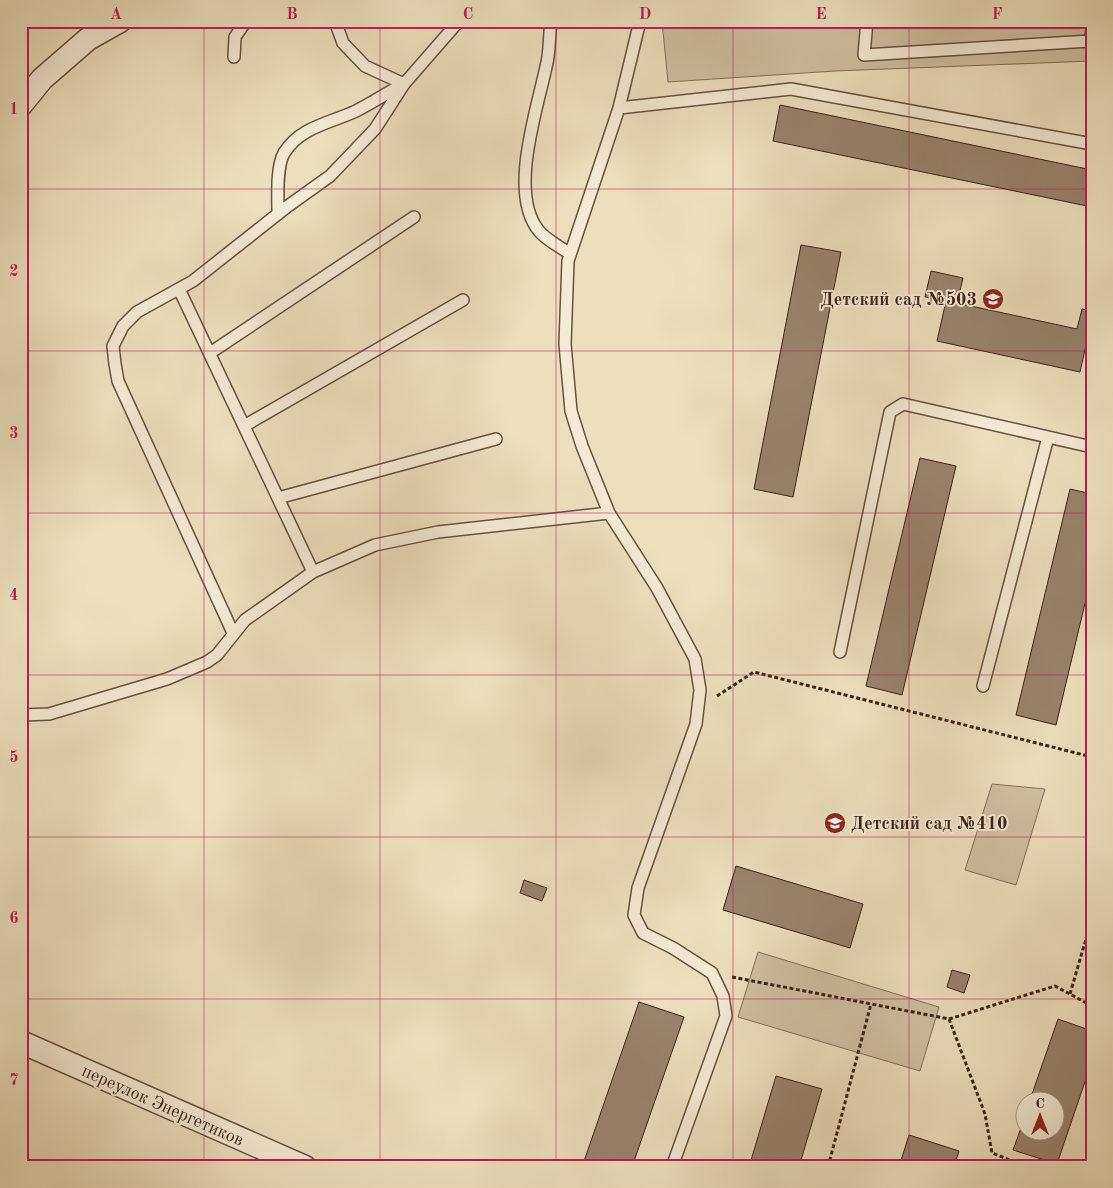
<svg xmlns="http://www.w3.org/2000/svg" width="1113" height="1188" viewBox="0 0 1113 1188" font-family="'Old Standard TT',serif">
<rect width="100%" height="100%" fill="#ece0bc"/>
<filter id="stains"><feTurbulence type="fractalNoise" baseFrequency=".004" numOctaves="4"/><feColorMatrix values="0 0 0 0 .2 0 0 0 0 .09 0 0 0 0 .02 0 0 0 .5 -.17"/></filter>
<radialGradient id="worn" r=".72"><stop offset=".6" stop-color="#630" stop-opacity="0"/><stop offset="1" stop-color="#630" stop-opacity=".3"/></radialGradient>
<path fill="#cec0a0" stroke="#85705b" d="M 662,21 L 1092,21 L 1092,61 L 835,71 L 668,82 Z
M 992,784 L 1045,789 L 1016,885 L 965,870 Z
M 758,952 L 939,1007 L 920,1071 L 738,1017 Z"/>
<path fill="#98846c" stroke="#3c2116" d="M 780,105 L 1092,170 L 1092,207 L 773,141 Z
M 801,245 L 841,252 L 793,497 L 754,489 Z
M 931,271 L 963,278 L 957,303 L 1077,329 L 1082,309 L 1092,311 L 1092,337 L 1088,336 L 1080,372 L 937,341 L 946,301 L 925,297 Z
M 920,458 L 956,466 L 902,695 L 866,686 Z
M 1070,489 L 1092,494 L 1092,574 L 1056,725 L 1016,715 Z
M 736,866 L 863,904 L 850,948 L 723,910 Z
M 524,880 L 547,888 L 542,901 L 520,893 Z
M 952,970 L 970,975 L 964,993 L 947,987 Z
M 639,1002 L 684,1017 L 632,1167 L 582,1167 Z
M 1058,1019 L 1092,1031 L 1092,1061 L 1057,1164 L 1013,1150 L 1026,1114 L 1026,1130 L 1056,1130 L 1056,1100 L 1030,1100 Z
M 776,1076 L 822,1089 L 799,1167 L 749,1167 Z
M 909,1135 L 959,1151 L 954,1167 L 899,1167 Z"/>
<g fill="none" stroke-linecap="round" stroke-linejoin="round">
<g stroke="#685140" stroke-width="14">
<path id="lane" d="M 335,21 L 343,43 L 365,66 L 404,84
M 551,21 C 549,36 550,53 546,67 C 537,110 508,194 539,231 C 546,240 561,247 570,254
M 640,21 L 619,108 L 568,261 L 565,344 L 571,411 L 582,446 L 609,513 L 657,588 L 695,659 L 700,690 L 696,724 L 638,888 L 634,915 L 643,933 L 673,948 L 712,973 L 723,996 L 726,1016 L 672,1167
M 867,21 L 864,55 L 1090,41 L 1092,30
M 234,57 L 235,37 L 246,21
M 619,108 L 791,89 L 1092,144
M 278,214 C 278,198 276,167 284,153 C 300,127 330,123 356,111 C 372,103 387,93 403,84
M 179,289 L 313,572
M 210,353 L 414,217
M 244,426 L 463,300
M 278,498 L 496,439
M 233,633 L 118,381 L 115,364 L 113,346 L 123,326 L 137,312 L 193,281 L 288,206 L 330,176 L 375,129 L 404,84 L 459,21
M 840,652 L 890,412 L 903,404 L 1092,447
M 983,686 L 1048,437
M 21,715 L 49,714 L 167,679 L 207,662 L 217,655 L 245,620 L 313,572 L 375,545 L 438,532 L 609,513"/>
</g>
<g stroke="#685140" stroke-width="25">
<path id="street" d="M 21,105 L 42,79 L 88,39 L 120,21
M 21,1042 L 305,1167"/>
</g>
<path stroke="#3c2116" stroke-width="3" stroke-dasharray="4 2.5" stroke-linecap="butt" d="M 717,696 L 754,672 L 1092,757
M 732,977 L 949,1019 L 1055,986 L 1092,1006
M 1070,994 L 1092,918
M 949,1019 L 985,1114 L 992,1153 L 1028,1167
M 828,1167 L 871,1004"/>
<use href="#lane" stroke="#f3ebd3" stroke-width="11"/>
<use href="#street" stroke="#f3ebd3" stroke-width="22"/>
</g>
<path fill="none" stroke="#c2185b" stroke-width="1" stroke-opacity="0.55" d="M 204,21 L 204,1167M 380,21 L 380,1167M 556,21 L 556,1167M 733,21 L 733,1167M 909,21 L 909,1167M 21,189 L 1092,189M 21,351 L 1092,351M 21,513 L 1092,513M 21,675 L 1092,675M 21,837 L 1092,837M 21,999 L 1092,999"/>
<defs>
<g id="school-disc" transform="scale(1.125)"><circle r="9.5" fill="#8f2418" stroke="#f3ebd3"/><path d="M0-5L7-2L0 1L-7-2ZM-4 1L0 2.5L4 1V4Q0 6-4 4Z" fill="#fff"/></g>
</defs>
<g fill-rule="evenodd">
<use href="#school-disc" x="993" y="299"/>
<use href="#school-disc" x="835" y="823"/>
</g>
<g text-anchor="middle" stroke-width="4" stroke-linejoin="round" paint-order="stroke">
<g font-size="18" font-weight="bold" fill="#3c2116" stroke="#f3ebd3" text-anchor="end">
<text x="977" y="305">Детский сад №503</text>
<text x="851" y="829" text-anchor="start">Детский сад №410</text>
</g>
<g font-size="18" fill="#3c2116" stroke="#f3ebd3">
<text transform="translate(163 1105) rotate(24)" y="6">переулок Энергетиков</text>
</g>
</g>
<rect width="1113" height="1188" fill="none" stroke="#ece0bc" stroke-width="55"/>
<g transform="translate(1040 1116)"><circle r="24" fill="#f3ebd3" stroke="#aa9a87"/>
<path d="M0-4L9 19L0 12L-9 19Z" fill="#8f2418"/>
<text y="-8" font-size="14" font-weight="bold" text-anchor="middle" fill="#3c2116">С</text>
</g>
<rect x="28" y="28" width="1058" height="1132" fill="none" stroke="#c2185b" stroke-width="2"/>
<g font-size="16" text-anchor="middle" font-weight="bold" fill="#c2185b">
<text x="116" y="19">A</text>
<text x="292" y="19">B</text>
<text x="468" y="19">C</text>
<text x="645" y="19">D</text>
<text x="821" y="19">E</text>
<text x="997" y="19">F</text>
<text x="14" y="114">1</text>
<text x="14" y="276">2</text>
<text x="14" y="438">3</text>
<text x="14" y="600">4</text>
<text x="14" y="762">5</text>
<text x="14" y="923">6</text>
<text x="14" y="1085">7</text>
</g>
<rect width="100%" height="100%" filter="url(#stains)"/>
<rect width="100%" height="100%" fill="url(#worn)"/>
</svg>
